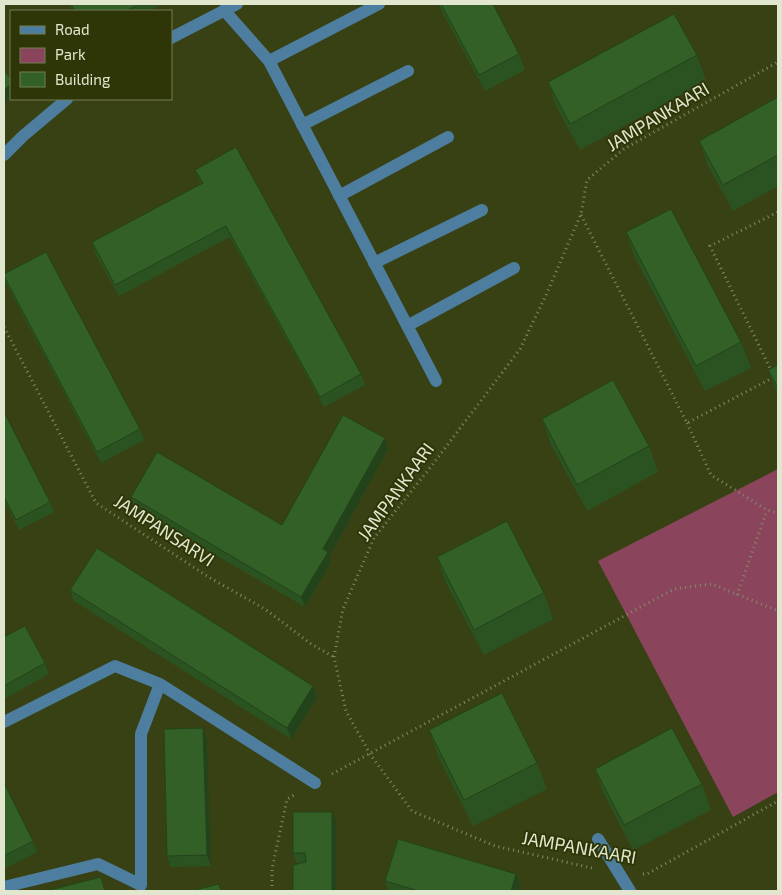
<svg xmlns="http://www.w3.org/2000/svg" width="782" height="895" viewBox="0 0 782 895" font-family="'Exo 2',sans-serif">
<rect width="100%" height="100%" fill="#384114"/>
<path fill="#8a455d" d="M 778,469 L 778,792 L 733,817 L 598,561 Z"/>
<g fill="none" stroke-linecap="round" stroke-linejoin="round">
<path stroke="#838b67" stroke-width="3" stroke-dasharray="1 4" stroke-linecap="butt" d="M 581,215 L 687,423 L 778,375
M 4,327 L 96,503 L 210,578 L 265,609 L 311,644 L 334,657
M 772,372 L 710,246 L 778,212
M 687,423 L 711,475 L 767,510 L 778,513
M 737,595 L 767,510
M 332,774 L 674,589 L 712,584 L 778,611
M 592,868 L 495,846 L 412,811 L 370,754 L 346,711 L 334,657 L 343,609 L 374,538 L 433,464 L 520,349 L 547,293 L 581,214 L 587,180 L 624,149 L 778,62
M 643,874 L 647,874 L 778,801
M 272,891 L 272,869 L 287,799 L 296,794"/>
<path stroke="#4e7e9f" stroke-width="12" d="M 224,10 L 269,61 L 436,381
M 171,38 L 237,4
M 269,61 L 379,4
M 302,125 L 408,71
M 4,155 L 23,136 L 67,99
M 339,196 L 448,137
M 374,263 L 482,210
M 407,326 L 514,268
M 4,722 L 115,666 L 160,684 L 315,783
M 598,839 L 630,891
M 4,887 L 98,864 L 141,885 L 141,734 L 160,684"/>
</g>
<path fill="#2b5321" d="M 69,4 L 162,4 L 150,11 L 73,11 Z
M 438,4 L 493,4 L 519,54 L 525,70 L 485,91 Z
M 697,55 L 706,81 L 580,150 L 557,108 L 548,82 Z
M 778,97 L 778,186 L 733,211 L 708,166 L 699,141 Z
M 195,170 L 361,374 L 365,385 L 324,407 L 230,237 L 119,296 L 95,253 L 92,242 L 201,184 Z
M 626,232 L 741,342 L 751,368 L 705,391 L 635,258 Z
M 4,276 L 140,429 L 144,440 L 101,463 L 7,285 Z
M 778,365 L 778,396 L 768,370 Z
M 4,412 L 50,502 L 54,512 L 19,530 L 4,500 Z
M 542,419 L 649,446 L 658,472 L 587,511 L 551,445 Z
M 385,438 L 388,449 L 329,557 L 331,562 L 305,607 L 135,508 L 131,497 L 282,525 Z
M 437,557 L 544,593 L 553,619 L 484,655 L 446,583 Z
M 70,590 L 313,686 L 317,697 L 291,739 L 74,601 Z
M 4,637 L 45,663 L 49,674 L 4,699 Z
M 203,728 L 207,739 L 211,866 L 171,867 L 167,856 Z
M 429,730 L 537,763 L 547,789 L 473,826 L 438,756 Z
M 595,769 L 702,784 L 711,810 L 633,850 L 604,794 Z
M 4,783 L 33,841 L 37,852 L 4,869 Z
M 336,823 L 336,891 L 297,864 L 293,853 Z
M 516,874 L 520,885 L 518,891 L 389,891 L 385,881 Z"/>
<path fill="#23431b" d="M 11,84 L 11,98 L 4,105 L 4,90 Z
M 385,438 L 388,449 L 329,557 L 331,562 L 305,607 L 301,597 L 323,549 Z
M 313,686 L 317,697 L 291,739 L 287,728 Z
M 203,728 L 207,739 L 211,866 L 207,855 Z
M 332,812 L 336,823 L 336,891 L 332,891 Z
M 516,874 L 520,885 L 518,891 L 511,891 Z"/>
<path fill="#326026" stroke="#23431b" d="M 71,4 L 140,4 L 126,11 L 75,11 Z
M 441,4 L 493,4 L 519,54 L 479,75 Z
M 674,14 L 697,55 L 570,124 L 548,82 Z
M 4,70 L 11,79 L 11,84 L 4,90 Z
M 778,97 L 778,155 L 723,185 L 699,141 Z
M 236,147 L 361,374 L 320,397 L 226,226 L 115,285 L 92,242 L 203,183 L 195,170 Z
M 671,209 L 741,342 L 696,366 L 626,232 Z
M 46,252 L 140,429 L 97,452 L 4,276 L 4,274 Z
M 778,365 L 778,388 L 768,370 Z
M 613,380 L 649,446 L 577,485 L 542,419 Z
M 4,412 L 50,502 L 16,520 L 4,497 Z
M 343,415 L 385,438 L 323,549 L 328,552 L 301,597 L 131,497 L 157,452 L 282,525 Z
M 507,521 L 544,593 L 474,630 L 437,557 Z
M 97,548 L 313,686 L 287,728 L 70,590 Z
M 25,626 L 45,663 L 4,686 L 4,637 Z
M 502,693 L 537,763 L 464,800 L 429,730 Z
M 203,728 L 207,855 L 167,856 L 164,729 Z
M 672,728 L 702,784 L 624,825 L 595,769 Z
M 4,783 L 33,841 L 4,856 Z
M 293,812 L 332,812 L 332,891 L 293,891 L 293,865 L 306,862 L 305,853 L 293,853 Z
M 398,839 L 516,874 L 511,891 L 419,891 L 385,881 Z
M 101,877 L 105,891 L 46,891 Z
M 219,884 L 221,891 L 190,891 Z"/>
<g text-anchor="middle" stroke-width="4" stroke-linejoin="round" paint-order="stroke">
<g font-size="18" fill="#e0e7ce" stroke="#2e3608">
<text transform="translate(658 117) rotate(-31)" y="6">JAMPANKAARI</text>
<text transform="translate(396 492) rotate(-54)" y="6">JAMPANKAARI</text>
<text transform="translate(164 531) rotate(33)" y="6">JAMPANSARVI</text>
<text transform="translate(579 848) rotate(10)" y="6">JAMPANKAARI</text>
</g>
</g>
<rect width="782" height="895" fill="none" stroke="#e0e7ce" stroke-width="10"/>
<rect x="10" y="10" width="162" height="90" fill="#2e3608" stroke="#757d57"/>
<rect x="20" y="26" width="25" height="8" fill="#4e7e9f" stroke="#757d57"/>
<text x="55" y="35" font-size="15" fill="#e0e7ce">Road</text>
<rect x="20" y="48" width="25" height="15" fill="#8a455d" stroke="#757d57"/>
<text x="55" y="60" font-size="15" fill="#e0e7ce">Park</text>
<rect x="20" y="72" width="25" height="15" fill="#326026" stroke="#757d57"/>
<text x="55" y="85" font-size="15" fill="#e0e7ce">Building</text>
</svg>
